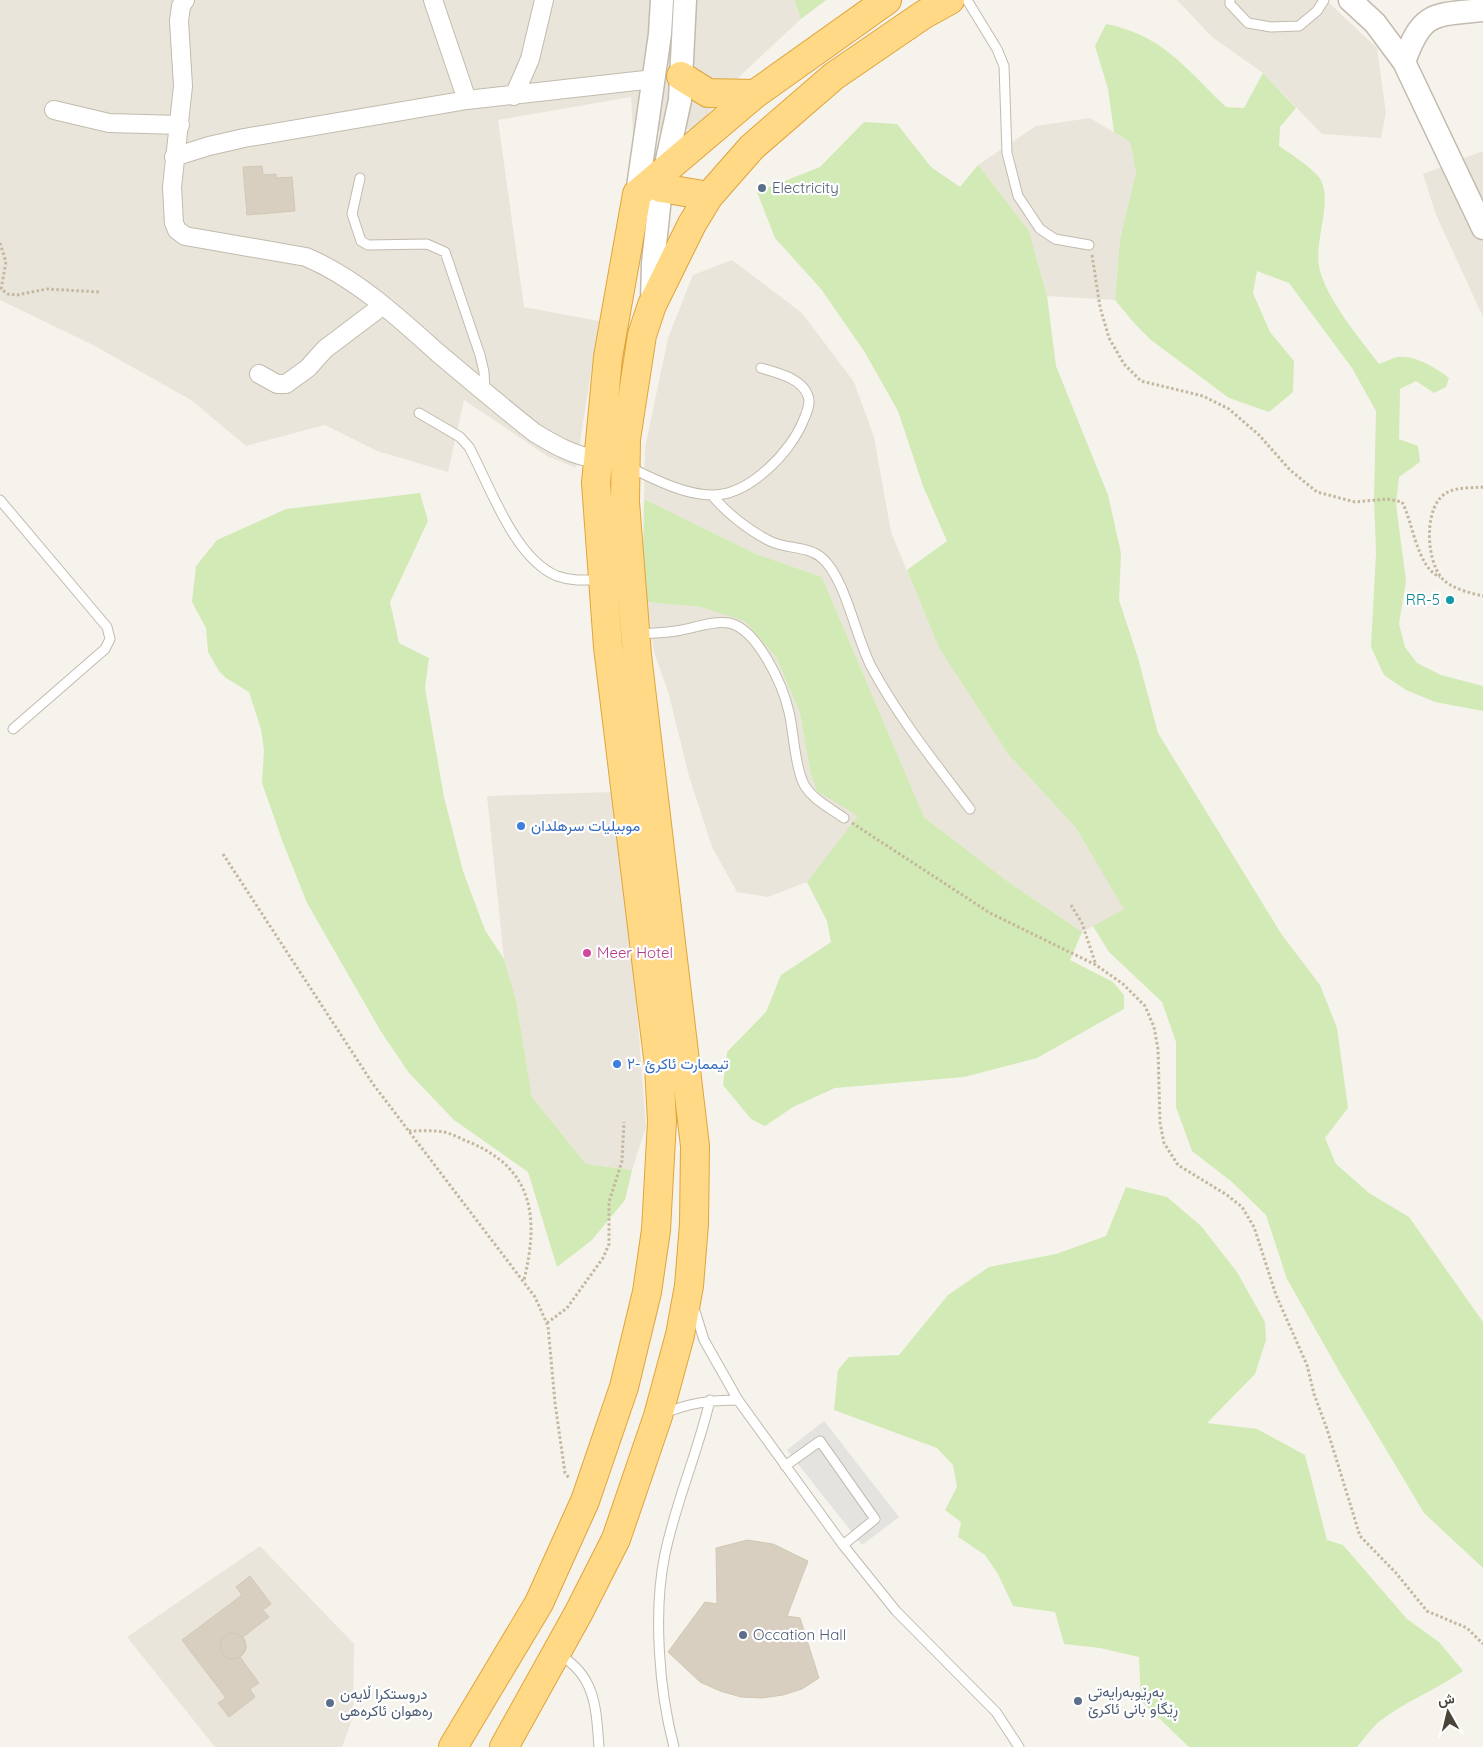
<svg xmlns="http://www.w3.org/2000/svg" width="1483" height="1747" viewBox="0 0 1483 1747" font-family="Quicksand,Vazirmatn,sans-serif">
<rect width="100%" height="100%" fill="#f6f3ec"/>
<path fill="#eae5da" d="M 0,0 L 794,0 L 801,19 L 742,74 L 695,129 L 633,132 L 631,97 L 498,120 L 524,307 L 599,321 L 576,468 L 547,456 L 464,400 L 448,472 L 377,451 L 325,425 L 246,446 L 191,400 L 93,345 L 0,300 Z
M 1177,0 L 1326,0 L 1377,48 L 1386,113 L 1381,138 L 1322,134 L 1263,73 L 1212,37 Z
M 1090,118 L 1130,142 L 1136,173 L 1120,239 L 1115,300 L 1047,296 L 1029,231 L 978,165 L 1036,126 Z
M 1483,151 L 1483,317 L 1436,215 L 1423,174 Z
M 732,260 L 802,313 L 854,382 L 874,437 L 891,532 L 939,648 L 1008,754 L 1076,828 L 1125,909 L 1082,932 L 1007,881 L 924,817 L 822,577 L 756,554 L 644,499 L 645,448 L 668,338 L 693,275 Z
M 647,602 L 701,607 L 745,620 L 776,657 L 800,713 L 810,771 L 859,816 L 807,882 L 768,897 L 737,892 L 712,847 L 689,776 L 669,695 L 654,652 Z
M 612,792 L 635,984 L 646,1127 L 632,1170 L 586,1164 L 532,1097 L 516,1000 L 504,959 L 487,796 Z
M 260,1546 L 354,1644 L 353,1717 L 342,1747 L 215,1747 L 127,1637 Z"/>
<path fill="#d2eab5" d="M 794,0 L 826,0 L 801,19 Z
M 1106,24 C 1163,35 1186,69 1226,107 L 1244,108 L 1263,73 L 1296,108 L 1280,127 L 1279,146 C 1292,155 1307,164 1318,176 C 1335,196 1314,240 1319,266 C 1324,296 1360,339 1379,364 C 1385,362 1392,358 1398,357 C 1415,355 1436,368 1449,378 L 1446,387 L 1434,393 L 1416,381 L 1400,389 L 1399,439 L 1418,446 L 1420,462 L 1399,477 L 1396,504 L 1406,581 L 1399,624 L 1405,647 L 1417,663 L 1441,675 L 1483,686 L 1483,711 L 1435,702 L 1406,690 L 1384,675 L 1371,647 L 1376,553 L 1374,499 L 1376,411 L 1352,368 L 1289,283 L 1257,271 L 1253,293 L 1270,332 L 1294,361 L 1293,392 L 1269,412 L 1229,398 L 1151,340 L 1135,324 L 1115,300 L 1120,239 L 1136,173 L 1130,142 L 1114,132 L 1108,89 L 1095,46 Z
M 864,122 L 897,124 L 931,167 L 960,187 L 978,165 L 1029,231 L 1047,296 L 1056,366 L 1108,495 L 1121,553 L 1119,600 L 1138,658 L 1158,733 L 1282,935 L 1320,985 L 1337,1028 L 1348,1108 L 1325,1138 L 1336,1164 L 1369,1193 L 1409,1217 L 1483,1322 L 1483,1568 L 1424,1513 L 1339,1371 L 1287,1279 L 1266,1215 L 1232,1182 L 1192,1151 L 1176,1107 L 1176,1042 L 1162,1002 L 1109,952 L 1093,926 L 1124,909 L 1076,828 L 1008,754 L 939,648 L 907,570 L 947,541 L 923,486 L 898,411 L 864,351 L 821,289 L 775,238 L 757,192 L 820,167 Z
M 420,493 L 428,521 L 390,602 L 399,643 L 429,658 L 425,688 L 444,797 L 463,871 L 485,930 L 504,959 L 516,1000 L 532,1097 L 586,1164 L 632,1170 L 625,1200 L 592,1240 L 557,1267 L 528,1172 L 454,1120 L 409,1073 L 380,1030 L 307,903 L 282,840 L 262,783 L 264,750 L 261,729 L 249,692 L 226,678 L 219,671 L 208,652 L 206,628 L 192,602 L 196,566 L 217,540 L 286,509 Z
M 644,499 L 756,554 L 822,577 L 924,817 L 1007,881 L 1082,932 L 1070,960 L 1113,982 L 1124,995 L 1124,1009 L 1037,1058 L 964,1077 L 835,1088 L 793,1107 L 765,1126 L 751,1119 L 723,1085 L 727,1052 L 766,1012 L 781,975 L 831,942 L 827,921 L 807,882 L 858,816 L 817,791 L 810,771 L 800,713 L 776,657 L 745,621 L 701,607 L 647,602 L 643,555 Z
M 1126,1187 L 1167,1197 L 1201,1226 L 1237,1272 L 1265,1322 L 1266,1340 L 1255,1374 L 1207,1423 L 1257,1429 L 1305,1455 L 1327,1540 L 1343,1545 L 1407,1619 L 1439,1642 L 1463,1671 C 1436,1690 1405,1701 1380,1721 C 1371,1728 1364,1739 1357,1747 L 1189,1747 L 1141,1701 L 1139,1657 L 1100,1648 L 1064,1644 L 1055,1612 L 1013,1606 L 998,1574 L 985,1555 L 958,1537 L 961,1522 L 945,1510 L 957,1487 L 953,1465 L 937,1448 L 834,1410 L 838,1370 L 849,1357 L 899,1355 L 948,1295 L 989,1267 L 1056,1254 L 1106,1236 Z"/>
<path fill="#e5e3e0" d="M 824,1421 L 899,1517 L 862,1545 L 787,1450 Z"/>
<path fill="#d8cfc1" stroke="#d3c7b4" d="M 262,166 L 263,175 L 276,174 L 276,178 L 292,177 L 295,211 L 247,215 L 243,167 Z
M 747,1540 L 773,1544 L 808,1561 L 787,1616 L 800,1618 L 819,1678 L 802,1689 L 783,1695 L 762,1698 L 741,1697 L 720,1691 L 700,1682 L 668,1652 L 705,1602 L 717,1604 L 716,1548 Z
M 250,1576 L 271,1604 L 263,1610 L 269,1617 L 243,1637 L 246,1648 L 240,1657 L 259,1683 L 250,1689 L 255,1697 L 229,1717 L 218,1703 L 226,1698 L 182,1640 L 242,1595 L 236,1587 Z
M220 1646a13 13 0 1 1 26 0a13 13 0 1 1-26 0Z"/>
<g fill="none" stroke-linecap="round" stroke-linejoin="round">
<g stroke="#c2bbae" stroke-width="11">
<path id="service" d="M 967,0 L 997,49 L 1004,66 L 1007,153 L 1018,196 L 1040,229 L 1055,239 L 1089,245
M 1230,0 L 1230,4 L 1248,23 L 1271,27 L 1299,26 L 1317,11 L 1324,0
M 360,178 L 352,214 L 361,241 L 368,245 L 427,244 L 445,252 L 480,355 L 484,372 L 485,392
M 419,413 L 460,437 L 469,447 C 490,486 514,558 557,576 C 571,581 585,580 599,580
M 629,467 C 654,479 684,495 712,495 C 749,496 792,451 804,419 C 807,412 811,403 808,396 C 802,378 777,373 761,368
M 712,495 C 725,512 752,533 772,542 C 788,549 808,546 822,558 C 846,579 856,639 872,668 C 899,718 936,764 970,809
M 0,500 L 107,627 L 110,639 L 105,649 L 13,729
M 638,634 C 650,633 663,633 676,631 C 692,629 713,620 729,623 C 758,629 783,686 789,712 C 794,734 794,759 802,780 C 808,797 830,808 844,818
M 694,1308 L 704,1340 L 738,1400 L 843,1545 L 896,1611 L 996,1712 L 1019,1747
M 663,1414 C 688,1403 711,1400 738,1400
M 785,1466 L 820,1441 L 875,1519 L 843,1545
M 560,1655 C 596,1677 596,1708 599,1747
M 674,1747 C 659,1691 653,1611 665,1554 C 676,1501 698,1452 710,1400"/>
</g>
<g stroke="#c2bbae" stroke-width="20">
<path id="minor" d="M 185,0 L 181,6 L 179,21 L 183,86 L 172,187 L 174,223 L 177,230 L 185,236 L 306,257 C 356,278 398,317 438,353 C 470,380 502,407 535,433 C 555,445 574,456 597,459
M 433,0 L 467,100
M 514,96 L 530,59 L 544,0
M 54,110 L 109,123 L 180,125
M 174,157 L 209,146 L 244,138 L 467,100 L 654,79
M 259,374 L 277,384 L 286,384 L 308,368 L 325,349 L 382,306"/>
</g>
<g stroke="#c2bbae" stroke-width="25">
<path id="tertiary" d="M 1350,0 L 1375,23 L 1404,62 L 1483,228
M 1404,62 C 1422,11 1433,15 1483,10
M 637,194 L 660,34 L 662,0
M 652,304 L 653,263 L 661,188 L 680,100 L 685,0"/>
</g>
<g stroke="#e0a43c" stroke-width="30">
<path id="trunk" d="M 681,76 L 708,93 L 755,94
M 661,188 L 709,196
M 453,1747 L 539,1603 L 585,1501 L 624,1387 L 647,1292 L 656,1230 L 662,1121 L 659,1066 L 608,647 L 596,483 L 608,357 L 637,194 L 755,94 L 887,0
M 504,1747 L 579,1612 L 616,1539 L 658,1416 L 680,1335 L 689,1286 L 694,1224 L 695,1146 L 637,655 L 625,502 L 626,439 L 642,335 L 652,305 L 692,224 L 709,196 L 752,147 L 834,76 L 923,15 L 950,0"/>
</g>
<path stroke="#c4b79f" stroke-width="3" stroke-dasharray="2.5 2.5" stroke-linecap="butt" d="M 0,243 L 6,262 L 1,289 L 8,294 L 17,295 L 47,289 L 100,292
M 1092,255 L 1100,307 L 1109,338 L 1124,364 L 1141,381 L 1203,396 L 1229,409 L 1259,435 L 1290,470 L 1317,492 L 1355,502 L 1387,499 L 1402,502 C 1413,522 1417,568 1440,577
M 1483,487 C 1472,488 1458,487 1448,492 C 1423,504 1426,559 1441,577 C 1449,588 1470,593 1483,596
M 852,823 L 990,913 L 1096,965 L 1123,984 L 1145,1006 L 1154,1027 L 1158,1049 L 1160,1123 L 1164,1143 L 1178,1165 L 1227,1195 L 1242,1207 L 1254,1227 L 1276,1295 L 1307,1365 L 1314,1394 L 1327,1429 L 1360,1536 L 1396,1573 L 1427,1611 L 1467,1628 L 1483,1644
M 223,854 L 373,1084 L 535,1297 L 548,1326 L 555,1403 L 565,1473 L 570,1479
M 1071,905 L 1082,923 L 1096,965
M 409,1131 C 420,1131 433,1130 444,1132 C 453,1134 461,1139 469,1142 C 534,1169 539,1218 524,1280
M 547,1323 L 567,1308 L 603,1258 L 609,1244 L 609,1202 L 622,1161 L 624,1122"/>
<use href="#service" stroke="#fff" stroke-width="9"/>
<use href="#minor" stroke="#fff" stroke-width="18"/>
<use href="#tertiary" stroke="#fff" stroke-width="22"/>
<use href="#trunk" stroke="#ffd985" stroke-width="28"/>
</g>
<g fill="#5c6f8a" stroke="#fff" stroke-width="2">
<circle cx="762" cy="188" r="5"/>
<circle cx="743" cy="1635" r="5"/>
<circle cx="1078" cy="1701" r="5"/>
<circle cx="330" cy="1703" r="5"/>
</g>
<circle fill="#0f9aa8" stroke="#fff" stroke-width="2" cx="1450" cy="600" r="5"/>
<g fill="#3f7fe0" stroke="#fff" stroke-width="2">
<circle cx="521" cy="826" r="5"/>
<circle cx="617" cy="1064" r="5"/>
</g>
<circle fill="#d1479c" stroke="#fff" stroke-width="2" cx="587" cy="953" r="5"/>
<g text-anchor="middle" stroke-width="4.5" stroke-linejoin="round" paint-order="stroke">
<g font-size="15" fill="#4e5e75" stroke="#fff" text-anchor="start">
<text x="772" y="193">Electricity</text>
<text x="753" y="1640">Occation Hall</text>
<text x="1088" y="1697">بەڕێوبەرایەتی<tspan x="1088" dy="17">ڕێگاو بانی ئاکرێ</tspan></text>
<text x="340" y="1699">دروستكرا ڵایەن<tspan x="340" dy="17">رەهوان ئاكرەهی</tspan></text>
</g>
<g font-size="15" fill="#0d838f" stroke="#fff" text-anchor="end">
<text x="1440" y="605">RR-5</text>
</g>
<g font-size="15" fill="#366cbe" stroke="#fff" text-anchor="start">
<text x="531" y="831">موبيليات سرهلدان</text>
<text x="627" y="1069">تيممارت ئاكرئ -٢</text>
</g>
<g font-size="15" fill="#b23c85" stroke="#fff" text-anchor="start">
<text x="597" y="958">Meer Hotel</text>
</g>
</g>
<g transform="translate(1448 1712) rotate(352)" stroke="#ffffff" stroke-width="4" paint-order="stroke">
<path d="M0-4L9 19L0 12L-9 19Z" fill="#4b4439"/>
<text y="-8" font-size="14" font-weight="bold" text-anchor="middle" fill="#4b4439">ش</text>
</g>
</svg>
